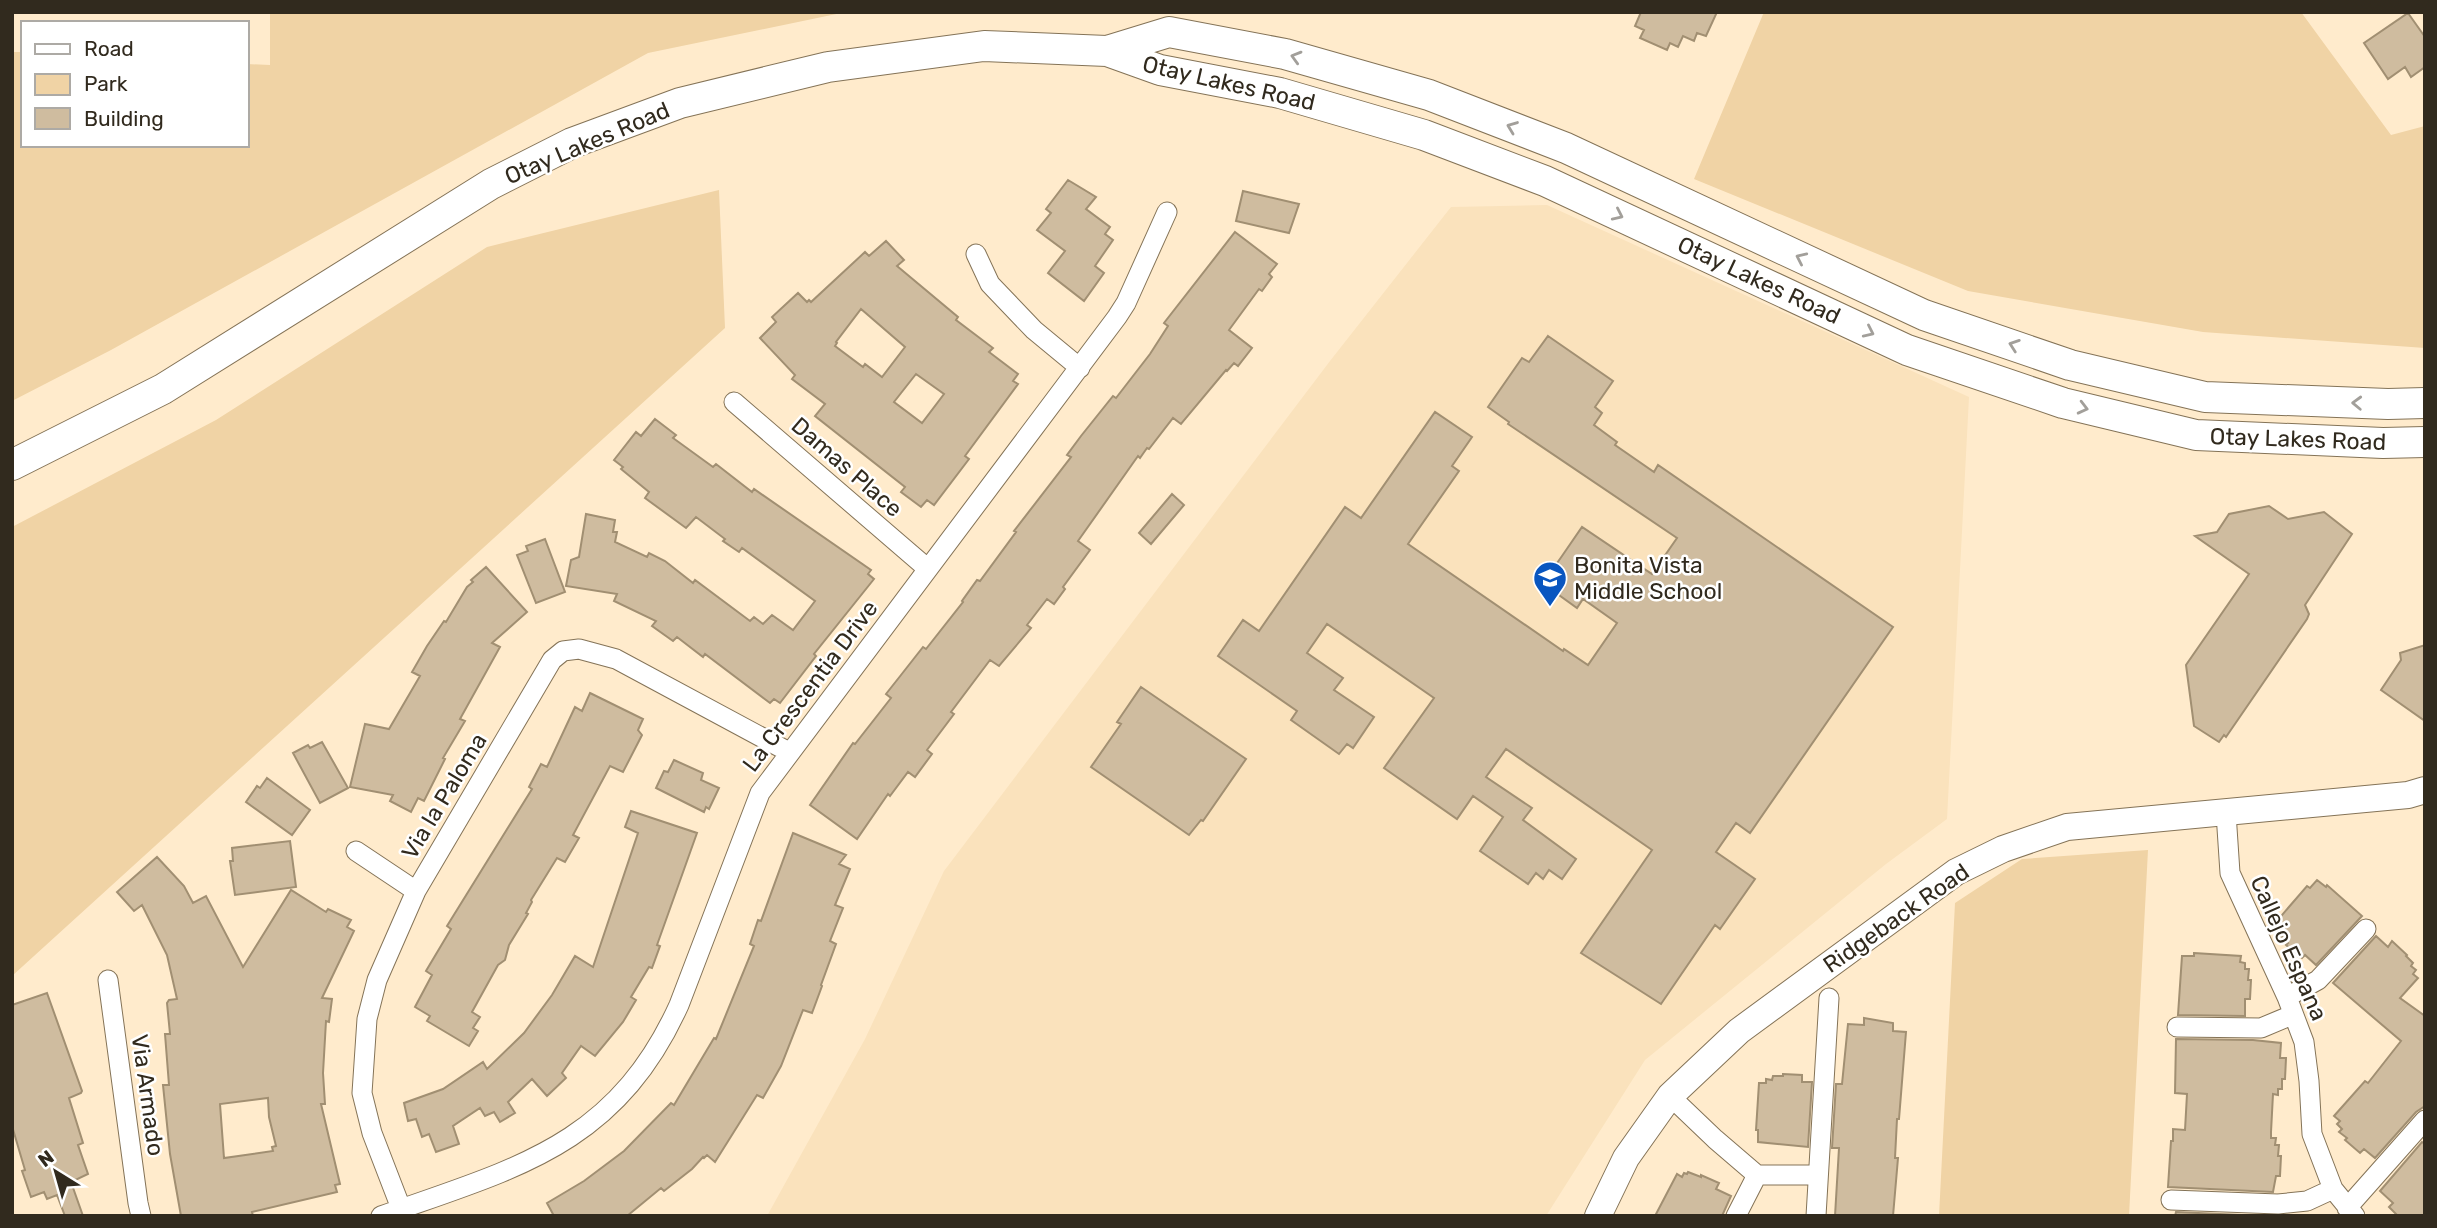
<svg xmlns="http://www.w3.org/2000/svg" width="2437" height="1228" viewBox="0 0 2437 1228" font-family="Rubik,sans-serif">
<rect width="100%" height="100%" fill="#ffebcc"/>
<path fill="#fae2bc" d="M 1547,205 L 1969,397 L 1947,819 L 1886,864 L 1645,1060 L 1546,1216 L 767,1216 L 865,1039 L 944,871 L 1330,361 L 1451,207 Z"/>
<path fill="#f0d3a5" d="M 270,12 L 846,12 L 648,53 L 111,350 L 12,401 L 12,52 L 23,52 L 23,145 L 247,145 L 247,64 L 270,65 Z
M 1764,12 L 2301,12 L 2391,135 L 2425,126 L 2425,348 L 2203,332 L 1968,291 L 1694,179 Z
M 719,190 L 725,328 L 12,976 L 12,527 L 216,420 L 487,247 Z
M 2148,850 L 2129,1216 L 1939,1216 L 1955,903 L 2022,859 Z"/>
<path fill="#cfbc9f" stroke="#a18f72" stroke-width="2" fill-rule="evenodd" d="M 1641,12 L 1717,12 L 1706,36 L 1697,33 L 1694,41 L 1683,36 L 1678,47 L 1670,43 L 1667,50 L 1640,38 L 1644,30 L 1635,26 Z
M 2408,13 L 2425,37 L 2425,67 L 2411,77 L 2405,67 L 2388,79 L 2364,43 Z
M 1068,180 L 1096,197 L 1086,209 L 1110,227 L 1105,234 L 1113,240 L 1095,266 L 1104,273 L 1084,301 L 1048,273 L 1065,251 L 1037,230 L 1051,213 L 1046,209 Z
M 1243,191 L 1299,204 L 1289,233 L 1236,221 Z
M 1235,232 L 1277,264 L 1269,274 L 1272,277 L 1262,291 L 1259,289 L 1229,330 L 1252,348 L 1238,366 L 1234,363 L 1227,371 L 1226,370 L 1181,424 L 1173,418 L 1149,449 L 1147,448 L 1140,458 L 1138,456 L 1078,541 L 1090,550 L 1063,587 L 1065,589 L 1054,604 L 1047,599 L 1027,625 L 1031,628 L 999,666 L 990,660 L 951,712 L 954,714 L 927,750 L 932,754 L 915,777 L 908,772 L 890,796 L 888,794 L 857,839 L 810,805 L 853,743 L 855,744 L 891,698 L 886,694 L 901,675 L 923,647 L 926,649 L 963,602 L 962,601 L 977,580 L 980,581 L 1016,532 L 1014,531 L 1071,457 L 1067,455 L 1081,436 L 1113,396 L 1116,398 L 1150,354 L 1168,326 L 1164,323 Z
M 886,241 L 904,260 L 897,266 L 958,317 L 956,320 L 993,348 L 989,352 L 1018,374 L 1013,381 L 1018,384 L 965,456 L 969,459 L 934,505 L 927,500 L 921,507 L 901,492 L 905,487 L 815,416 L 825,404 L 792,379 L 795,375 L 760,338 L 776,322 L 772,317 L 798,293 L 807,302 L 809,300 L 811,302 L 865,252 L 869,256 ZM 861,309 L 905,347 L 882,377 L 865,364 L 863,367 L 835,346 L 837,343 L 836,342 ZM 916,374 L 944,394 L 922,423 L 894,402 Z
M 1548,336 L 1613,381 L 1595,407 L 1602,413 L 1594,425 L 1617,442 L 1615,445 L 1654,472 L 1658,465 L 1893,627 L 1750,833 L 1736,823 L 1716,852 L 1755,879 L 1720,929 L 1715,925 L 1661,1004 L 1581,953 L 1652,850 L 1506,749 L 1486,777 L 1532,808 L 1523,820 L 1576,859 L 1562,879 L 1549,870 L 1543,879 L 1536,873 L 1528,884 L 1480,851 L 1503,817 L 1473,796 L 1457,819 L 1384,768 L 1434,698 L 1327,624 L 1307,653 L 1343,678 L 1334,690 L 1374,717 L 1353,748 L 1347,744 L 1339,754 L 1291,720 L 1297,711 L 1218,656 L 1243,620 L 1259,631 L 1345,507 L 1361,518 L 1435,412 L 1472,437 L 1452,466 L 1459,471 L 1408,544 L 1563,651 L 1564,649 L 1588,665 L 1617,623 L 1583,599 L 1577,608 L 1545,585 L 1543,583 L 1562,556 L 1582,527 L 1652,574 L 1677,538 L 1508,424 L 1509,422 L 1488,407 L 1522,358 L 1529,362 Z
M 655,419 L 676,435 L 673,438 L 713,467 L 716,464 L 752,492 L 754,489 L 871,570 L 868,574 L 874,579 L 814,654 L 816,656 L 780,703 L 774,699 L 770,703 L 705,654 L 703,657 L 677,637 L 673,641 L 652,626 L 656,621 L 614,601 L 617,594 L 566,586 L 571,560 L 579,557 L 586,514 L 615,520 L 613,532 L 617,532 L 615,542 L 647,557 L 649,553 L 665,561 L 693,583 L 695,580 L 750,621 L 754,617 L 763,624 L 772,615 L 793,630 L 815,601 L 742,548 L 739,552 L 723,541 L 725,539 L 696,517 L 686,528 L 645,498 L 649,492 L 621,469 L 623,467 L 614,460 L 636,432 L 641,436 Z
M 1172,494 L 1184,505 L 1151,544 L 1139,533 Z
M 2269,506 L 2288,519 L 2324,512 L 2352,534 L 2305,605 L 2309,614 L 2307,619 L 2226,737 L 2224,735 L 2219,742 L 2194,726 L 2186,665 L 2249,574 L 2195,536 L 2217,532 L 2229,514 Z
M 545,539 L 565,592 L 536,603 L 517,555 L 528,551 L 526,546 Z
M 486,567 L 527,612 L 492,643 L 500,647 L 460,719 L 465,721 L 443,758 L 445,759 L 424,801 L 418,798 L 411,812 L 390,801 L 393,795 L 350,787 L 365,724 L 389,729 L 420,676 L 412,672 L 427,646 L 444,621 L 446,622 L 467,587 L 473,582 L 471,580 Z
M 2425,645 L 2425,721 L 2381,690 L 2401,660 L 2400,653 Z
M 1141,687 L 1246,759 L 1203,821 L 1201,820 L 1189,835 L 1091,767 L 1121,724 L 1117,722 Z
M 590,693 L 643,719 L 638,730 L 642,735 L 623,772 L 610,766 L 573,835 L 579,838 L 565,862 L 557,858 L 531,900 L 532,902 L 526,913 L 528,914 L 509,945 L 505,960 L 498,965 L 472,1012 L 480,1017 L 473,1028 L 478,1031 L 469,1046 L 427,1021 L 430,1016 L 415,1007 L 432,975 L 426,971 L 451,929 L 447,926 L 532,789 L 529,787 L 541,764 L 547,767 L 575,707 L 582,711 Z
M 322,742 L 348,788 L 320,803 L 293,753 L 308,745 L 310,748 Z
M 674,760 L 703,773 L 701,780 L 719,788 L 709,809 L 706,807 L 704,812 L 656,788 L 664,771 L 668,772 Z
M 267,778 L 310,810 L 292,835 L 246,802 L 257,786 L 260,788 Z
M 631,811 L 697,833 L 657,945 L 660,946 L 652,968 L 649,967 L 631,997 L 636,1000 L 623,1022 L 595,1056 L 581,1046 L 562,1073 L 566,1078 L 547,1096 L 532,1079 L 508,1102 L 515,1113 L 500,1122 L 494,1112 L 485,1116 L 480,1108 L 453,1126 L 459,1144 L 436,1152 L 429,1134 L 422,1137 L 416,1119 L 408,1121 L 404,1103 L 443,1089 L 483,1062 L 487,1069 L 524,1033 L 552,995 L 575,956 L 593,967 L 638,833 L 625,827 Z
M 793,833 L 846,855 L 839,864 L 850,869 L 835,905 L 843,908 L 830,941 L 836,944 L 821,985 L 822,986 L 812,1013 L 803,1010 L 781,1066 L 763,1098 L 757,1095 L 715,1162 L 707,1155 L 704,1158 L 703,1157 L 692,1169 L 664,1191 L 661,1188 L 627,1216 L 554,1216 L 547,1203 L 584,1181 L 624,1151 L 671,1103 L 674,1105 L 714,1038 L 716,1039 L 754,946 L 750,944 L 758,920 L 761,921 Z
M 290,841 L 296,887 L 235,895 L 230,861 L 233,861 L 232,848 Z
M 157,857 L 184,886 L 193,903 L 206,896 L 243,967 L 291,890 L 326,912 L 328,909 L 351,920 L 347,927 L 354,931 L 322,998 L 332,999 L 329,1022 L 326,1021 L 323,1073 L 325,1104 L 321,1104 L 340,1184 L 335,1185 L 337,1192 L 252,1212 L 253,1216 L 181,1216 L 170,1154 L 163,1085 L 169,1085 L 165,1034 L 170,1034 L 167,1003 L 169,1000 L 177,999 L 167,955 L 142,905 L 134,911 L 117,892 ZM 268,1098 L 269,1117 L 276,1146 L 272,1147 L 273,1151 L 224,1158 L 220,1104 Z
M 2317,880 L 2326,887 L 2327,885 L 2362,916 L 2316,965 L 2305,955 L 2302,958 L 2286,945 L 2288,943 L 2281,936 L 2283,934 L 2278,929 L 2281,926 L 2276,922 L 2307,886 L 2310,888 Z
M 2376,936 L 2388,947 L 2392,941 L 2407,955 L 2406,956 L 2413,963 L 2411,966 L 2416,970 L 2413,974 L 2418,978 L 2400,998 L 2425,1016 L 2425,1106 L 2416,1112 L 2375,1158 L 2364,1149 L 2360,1153 L 2345,1140 L 2347,1138 L 2339,1132 L 2342,1129 L 2337,1124 L 2340,1121 L 2334,1116 L 2365,1081 L 2368,1083 L 2401,1041 L 2333,983 Z
M 2194,953 L 2241,956 L 2240,962 L 2245,963 L 2245,969 L 2249,969 L 2248,980 L 2251,980 L 2250,999 L 2245,999 L 2245,1016 L 2178,1015 L 2182,956 L 2194,956 Z
M 47,993 L 82,1091 L 81,1093 L 69,1098 L 83,1143 L 78,1145 L 88,1174 L 71,1182 L 83,1216 L 65,1216 L 57,1195 L 47,1199 L 44,1192 L 31,1197 L 22,1171 L 25,1170 L 12,1126 L 12,1005 Z
M 1864,1018 L 1893,1023 L 1893,1031 L 1906,1032 L 1899,1119 L 1897,1119 L 1895,1158 L 1898,1158 L 1893,1216 L 1835,1216 L 1839,1148 L 1832,1148 L 1836,1084 L 1842,1084 L 1848,1024 L 1864,1025 Z
M 2176,1039 L 2253,1040 L 2281,1043 L 2280,1058 L 2286,1058 L 2285,1079 L 2282,1079 L 2282,1089 L 2278,1089 L 2278,1095 L 2273,1094 L 2271,1132 L 2271,1138 L 2276,1138 L 2275,1145 L 2279,1145 L 2278,1156 L 2281,1156 L 2280,1176 L 2276,1176 L 2273,1192 L 2168,1187 L 2171,1141 L 2173,1141 L 2173,1129 L 2185,1130 L 2187,1094 L 2175,1093 Z
M 1783,1074 L 1802,1075 L 1802,1082 L 1812,1082 L 1808,1147 L 1758,1142 L 1758,1130 L 1756,1130 L 1759,1083 L 1766,1083 L 1766,1079 L 1772,1080 L 1773,1076 L 1783,1076 Z
M 2422,1142 L 2425,1144 L 2425,1216 L 2398,1216 L 2389,1207 L 2393,1203 L 2380,1191 Z
M 1688,1172 L 1701,1177 L 1701,1175 L 1719,1183 L 1716,1189 L 1731,1196 L 1722,1216 L 1655,1216 L 1677,1174 L 1682,1177 L 1684,1173 L 1687,1174 Z
M 2176,1212 L 2264,1216 L 2175,1216 Z"/>
<g fill="none" stroke-linecap="round" stroke-linejoin="round">
<g stroke="#847357" stroke-width="21">
<path id="street" d="M 976,254 L 990,284 L 1034,330 L 1080,368
M 734,402 L 928,569
M 2226,813 L 2230,873 L 2287,997 L 2304,1042 L 2309,1081 L 2312,1134 L 2333,1189 L 2355,1216
M 356,851 L 416,891
M 108,980 L 138,1203 L 141,1216
M 2287,997 L 2318,980 L 2366,929
M 2177,1027 L 2261,1028 L 2292,1015
M 1670,1096 L 1715,1139 L 1757,1175 L 1817,1175
M 2171,1200 L 2278,1204 L 2307,1201 L 2333,1189
M 2347,1208 L 2425,1120
M 381,1216 C 516,1168 615,1146 679,1005 L 760,793 L 1117,317 L 1126,303 L 1167,212
M 404,1216 L 372,1133 L 362,1093 L 367,1019 L 377,980 L 416,891 L 552,660 L 563,651 L 579,649 L 616,659 L 789,752
M 1736,1216 L 1757,1175
M 1816,1216 L 1829,998"/>
</g>
<g stroke="#847357" stroke-width="28">
<path id="secondary" d="M 1598,1216 L 1626,1158 L 1670,1096 L 1739,1031 L 1956,872 L 2003,849 L 2067,827 L 2408,795 L 2425,790"/>
</g>
<g stroke="#847357" stroke-width="32">
<path id="primary" d="M 1107,51 L 1169,32 L 1285,54 L 1429,95 L 1566,148 L 1924,315 L 2070,365 L 2205,397 L 2388,404 L 2425,403
M 12,465 L 163,389 L 491,184 L 572,143 L 680,103 L 828,67 L 984,46 L 1107,51 L 1160,70 L 1280,93 L 1424,135 L 1545,181 L 1907,350 L 2063,403 L 2196,435 L 2383,443 L 2425,442"/>
</g>
<use href="#street" stroke="#fff" stroke-width="19"/>
<use href="#secondary" stroke="#fff" stroke-width="26"/>
<use href="#primary" stroke="#fff" stroke-width="30"/>
</g>
<defs><path id="oneway-chevron" d="M-2-3.5L2.5 0L-2 3.5" fill="none" stroke-width="1.6" stroke-linecap="round" stroke-linejoin="round" transform="scale(1.75)"/></defs>
<g stroke="#a29f9a">
<use href="#oneway-chevron" transform="translate(1296 57) rotate(-164)"/>
<use href="#oneway-chevron" transform="translate(1512 127) rotate(-159)"/>
<use href="#oneway-chevron" transform="translate(1618 215) rotate(25)"/>
<use href="#oneway-chevron" transform="translate(1801 258) rotate(-155)"/>
<use href="#oneway-chevron" transform="translate(1869 332) rotate(25)"/>
<use href="#oneway-chevron" transform="translate(2014 345) rotate(-161)"/>
<use href="#oneway-chevron" transform="translate(2357 403) rotate(-178)"/>
<use href="#oneway-chevron" transform="translate(2083 408) rotate(14)"/>
</g>
<defs>
<g id="school-pin" transform="scale(1.75)"><path d="M0 17L-7.5 6A9.5 9.5 0 1 1 7.5 6Z" fill="#0956c0" stroke="#fff"/><path d="M0-5L7-2L0 1L-7-2ZM-4 1L0 2.5L4 1V4Q0 6-4 4Z" fill="#fff"/></g>
</defs>
<g fill-rule="evenodd">
<use href="#school-pin" x="1550" y="578"/>
</g>
<g text-anchor="middle" stroke-width="5" stroke-linejoin="round" paint-order="stroke">
<g font-size="23" fill="#312a1e" stroke="#fff">
<text transform="translate(1229 83) rotate(13)" y="8">Otay Lakes Road</text>
<text transform="translate(587 143) rotate(-23)" y="8">Otay Lakes Road</text>
<text transform="translate(1759 280) rotate(25)" y="8">Otay Lakes Road</text>
<text transform="translate(2298 439) rotate(2)" y="8">Otay Lakes Road</text>
<text transform="translate(847 467) rotate(41)" y="8">Damas Place</text>
<text transform="translate(810 686) rotate(-53)" y="8">La Crescentia Drive</text>
<text transform="translate(444 796) rotate(-59)" y="8">Via la Paloma</text>
<text transform="translate(1896 918) rotate(-35)" y="8">Ridgeback Road</text>
<text transform="translate(2289 948) rotate(66)" y="8">Callejo Espana</text>
<text transform="translate(148 1095) rotate(82)" y="8">Via Armado</text>
</g>
<g font-size="23" fill="#312a1e" stroke="#fff" text-anchor="start">
<text x="1574" y="573">Bonita Vista<tspan x="1574" dy="26">Middle School</tspan></text>
</g>
</g>
<rect width="2437" height="1228" fill="none" stroke="#312a1e" stroke-width="28"/>
<rect x="21" y="21" width="228" height="126" fill="#ffffff" stroke="#adaaa5" stroke-width="2"/>
<rect x="35" y="44" width="35" height="10" fill="#ffffff" stroke="#adaaa5" stroke-width="2"/>
<text x="84" y="56" font-size="21" fill="#312a1e">Road</text>
<rect x="35" y="74" width="35" height="21" fill="#f0d3a5" stroke="#adaaa5" stroke-width="2"/>
<text x="84" y="91" font-size="21" fill="#312a1e">Park</text>
<rect x="35" y="108" width="35" height="21" fill="#cfbc9f" stroke="#adaaa5" stroke-width="2"/>
<text x="84" y="126" font-size="21" fill="#312a1e">Building</text>
<g transform="translate(56 1172) rotate(323)" stroke="#ffffff" stroke-width="5" paint-order="stroke">
<path d="M0-5L12 26L0 18L-12 26Z" fill="#312a1e"/>
<text y="-10" font-size="19" font-weight="bold" text-anchor="middle" fill="#312a1e">N</text>
</g>
</svg>
